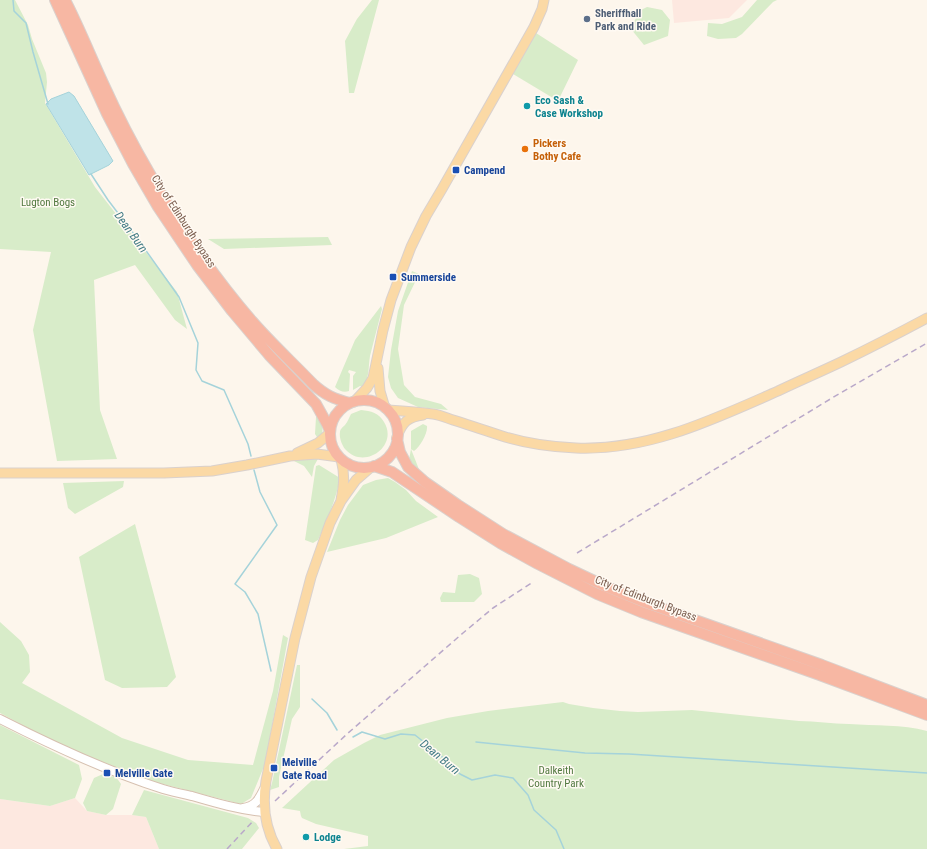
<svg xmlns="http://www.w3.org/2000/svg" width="927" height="849" viewBox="0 0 927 849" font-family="'Roboto Condensed',sans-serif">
<rect width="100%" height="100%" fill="#fdf6ec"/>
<path fill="#fde8e0" d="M 672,0 L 747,0 L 729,18 L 674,23 Z
M 75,798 L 87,811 L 106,815 L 132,815 L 146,817 L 159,849 L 0,849 L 0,799 L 50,806 Z"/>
<path fill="#d8ecc9" d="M 0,0 L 15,0 L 28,25 L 32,39 L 46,73 L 47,82 L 45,103 L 95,187 L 177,292 L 187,329 L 175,320 L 135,265 L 94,280 L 100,410 L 117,459 L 57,461 L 33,330 L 51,252 L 0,249 Z
M 372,0 L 379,0 L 354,93 L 349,93 L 345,41 L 357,19 Z
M 757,0 L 777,0 L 773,2 L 742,34 L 736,38 L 718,39 L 707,36 L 708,23 L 722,24 L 742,17 Z
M 647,7 L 662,10 L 670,20 L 668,36 L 644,45 L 631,29 L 639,11 Z
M 536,33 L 578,60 L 558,101 L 513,74 Z
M 328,237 L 332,245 L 224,249 L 208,239 Z
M 412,271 L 419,274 L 404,305 L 398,349 L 404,385 L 415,397 L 441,404 L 448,410 L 418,407 L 398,398 L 391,388 L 388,377 L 391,350 L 398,311 Z
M 381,306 L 382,309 C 378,325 374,340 370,356 C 368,368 370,376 363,387 L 360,386 L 353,390 L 353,376 L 356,372 L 349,370 L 348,372 L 350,374 L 349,391 C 344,393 339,391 335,387 L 355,340 Z
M 361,410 C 371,411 379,413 384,422 C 399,446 364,471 345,449 C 342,445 339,438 340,432 C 340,429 343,427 345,425 C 348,421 349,418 351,414 Z
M 320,415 C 322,424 325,432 319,440 L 315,434 L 316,417 Z
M 423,424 L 427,426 C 428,433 420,447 414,451 L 411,449 L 420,472 L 409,460 L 411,449 L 411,431 Z
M 314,457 L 319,457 L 314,466 L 312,477 L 304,466 L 294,461 Z
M 319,465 L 340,478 C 336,500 327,520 318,540 L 313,543 L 305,540 L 316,466 Z
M 388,478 L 395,482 L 406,490 L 416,501 L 438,517 L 386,538 L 327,552 L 340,520 L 348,505 L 363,485 L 376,480 Z
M 124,481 L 123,487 L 75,514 L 68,508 L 63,483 Z
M 135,524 L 176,677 L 167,687 L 122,688 L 105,680 L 79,557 Z
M 470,574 L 479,578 L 482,594 L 474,602 L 441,602 L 440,598 L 443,592 L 455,593 L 458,575 Z
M 0,622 L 21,641 L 29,655 L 30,672 L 22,683 L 122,738 L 188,760 L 253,765 L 273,691 L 283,635 L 288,638 L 265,764 L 251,798 L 241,804 L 151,781 L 62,746 L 0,713 Z
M 297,665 L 300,665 L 300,707 L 292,719 L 279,777 L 279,787 L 270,790 L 272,783 Z
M 563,702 L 569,704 L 593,708 L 620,711 L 638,712 L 692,710 L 799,721 C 816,721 832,724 849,724 C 875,726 902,724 927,731 L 927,849 L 344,849 L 368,846 L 368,836 L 316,824 L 302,818 L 301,816 L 300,811 L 282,808 L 334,760 L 364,743 L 380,735 L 447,718 L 488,711 Z
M 0,725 L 79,765 L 82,779 L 75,798 L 50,806 L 0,799 Z
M 103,774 L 116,777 L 121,784 L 113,809 L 106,815 L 87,811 L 83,803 L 94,778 Z
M 144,790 L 248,818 L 256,823 L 259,828 L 242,849 L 159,849 L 146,817 L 132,815 Z"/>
<path fill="#bfe3e8" stroke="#a5d3da" d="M 69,92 L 74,96 L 113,161 L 109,165 L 89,175 L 46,104 L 51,99 Z"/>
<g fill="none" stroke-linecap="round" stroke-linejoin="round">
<path stroke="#a5d3da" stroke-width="1.5" d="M 13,0 L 14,11 L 26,23 L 33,52 L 48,104
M 91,174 L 108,200 L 137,238 L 179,297 L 198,343 L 196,370 L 202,381 L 224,390 L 248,444 L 251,456
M 254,470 L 260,492 L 277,525 L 235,584 L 245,592 L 258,614 L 271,671
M 312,699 L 327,713 L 337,730
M 353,737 L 362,732 L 385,739 L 401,734 L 415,735 L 439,754 L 460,774 L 472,780 L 495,775 L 513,778 L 528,795 L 534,810 L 556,830 L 564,849
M 476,742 L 585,753 L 629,754 L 927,773"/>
<g stroke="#d6c0b0" stroke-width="10">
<path id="secondary" d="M 0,719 C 53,746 106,771 163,789 C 173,792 183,794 192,796 C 216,803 240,810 264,812
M 243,808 C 256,806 259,799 264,789"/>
</g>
<g stroke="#dad1cd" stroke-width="11">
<path id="primary" d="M 378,368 L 380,391 L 385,408
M 354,402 L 367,388 L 373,378 L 383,330 L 391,300 L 411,247 L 426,216 L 442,189 L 534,27 L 542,9 L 544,0
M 388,410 C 403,411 418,412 433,414 C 440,415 447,418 453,420 C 469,425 484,430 499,435 C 523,443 551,447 576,448 C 649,451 714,419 778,391 C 799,381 820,372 841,362 C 870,348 899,333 927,318
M 397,437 C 402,422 408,417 423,415
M 297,453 L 318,443 L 330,433
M 0,473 L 164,473 L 212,471 L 247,465 L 290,456 L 317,454 L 339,457
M 341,500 C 344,484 345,475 341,459
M 277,849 C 265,828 262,805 266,781 L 295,638 L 311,577 L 330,523 L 341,501 L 356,480 L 371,467"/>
</g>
<g stroke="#dad1cd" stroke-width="12">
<path id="highway" d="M 55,0 L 107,114 L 133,164 L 158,207 L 197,265 L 232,311 L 269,355 L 316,404 L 327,424 L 330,431
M 65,0 C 79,27 90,55 103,83 C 117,114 133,145 150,174 C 179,226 213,276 252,321 C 271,343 293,363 313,384 C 325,395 334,399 350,403
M330 434a34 34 0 1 1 68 0a34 34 0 1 1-68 0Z
M 397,439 L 400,452 L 408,467 L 425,482 L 458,505 L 503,534 L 569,569 L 605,586 L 647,603 L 822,665 L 927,705
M 374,466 L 392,472 L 459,517 L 500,543 L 538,564 L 597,594 L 641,612 L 817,674 L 927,715"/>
</g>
<use href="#secondary" stroke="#fff" stroke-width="8"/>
<use href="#primary" stroke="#fbd9a5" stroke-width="9"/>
<use href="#highway" stroke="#f7b7a3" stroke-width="10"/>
<path stroke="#b9a8c9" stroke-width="1.5" stroke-dasharray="6 4" stroke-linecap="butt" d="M 577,553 L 832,398 L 927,343
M 275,801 L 347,734 L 463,633 L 493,608 L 533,582
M 227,849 L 254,820"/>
</g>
<circle fill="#5c6f8a" stroke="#fffaf3" stroke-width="1.5" cx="587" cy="19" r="4"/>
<g fill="#0f9aa8" stroke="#fffaf3" stroke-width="1.5">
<circle cx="527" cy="106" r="4"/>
<circle cx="306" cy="837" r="4"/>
</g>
<circle fill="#e8710a" stroke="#fffaf3" stroke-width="1.5" cx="525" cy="149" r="4"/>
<g fill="#1a4fb4" stroke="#fffaf3" stroke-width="1.5">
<rect x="452" y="166" width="8" height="8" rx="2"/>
<rect x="389" y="273" width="8" height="8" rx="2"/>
<rect x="270" y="764" width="8" height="8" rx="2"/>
<rect x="103" y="769" width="8" height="8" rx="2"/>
</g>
<g text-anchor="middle" stroke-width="3" stroke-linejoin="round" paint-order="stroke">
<g font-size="11" font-weight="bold" fill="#4e5e75" stroke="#fffaf3" text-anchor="start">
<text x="595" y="17">Sheriffhall<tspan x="595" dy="13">Park and Ride</tspan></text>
</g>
<g font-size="11" font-weight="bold" fill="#0d838f" stroke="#fffaf3" text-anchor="start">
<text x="535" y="104">Eco Sash &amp;<tspan x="535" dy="13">Case Workshop</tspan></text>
<text x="314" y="841">Lodge</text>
</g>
<g font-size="11" font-weight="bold" fill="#c56008" stroke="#fffaf3" text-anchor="start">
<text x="533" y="147">Pickers<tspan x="533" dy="13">Bothy Cafe</tspan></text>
</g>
<g font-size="11" font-weight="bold" fill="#164399" stroke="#fffaf3" text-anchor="start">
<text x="464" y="174">Campend</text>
<text x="401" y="281">Summerside</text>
<text x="282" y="766">Melville<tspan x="282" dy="13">Gate Road</tspan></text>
<text x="115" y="777">Melville Gate</text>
</g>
<g font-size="11" fill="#537a41" stroke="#fffaf3">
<text x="48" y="206">Lugton Bogs</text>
<text x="556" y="774">Dalkeith<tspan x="556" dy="13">Country Park</tspan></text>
</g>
<g font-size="11" fill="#7a5c4d" stroke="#fffaf3">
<text transform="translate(184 221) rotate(57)" y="4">City of Edinburgh Bypass</text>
<text transform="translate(646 598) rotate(21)" y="4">City of Edinburgh Bypass</text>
</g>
<g font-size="12" font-style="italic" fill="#437c86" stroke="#fffaf3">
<text transform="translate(131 232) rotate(54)" y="4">Dean Burn</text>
<text transform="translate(440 757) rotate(40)" y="4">Dean Burn</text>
</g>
</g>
</svg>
